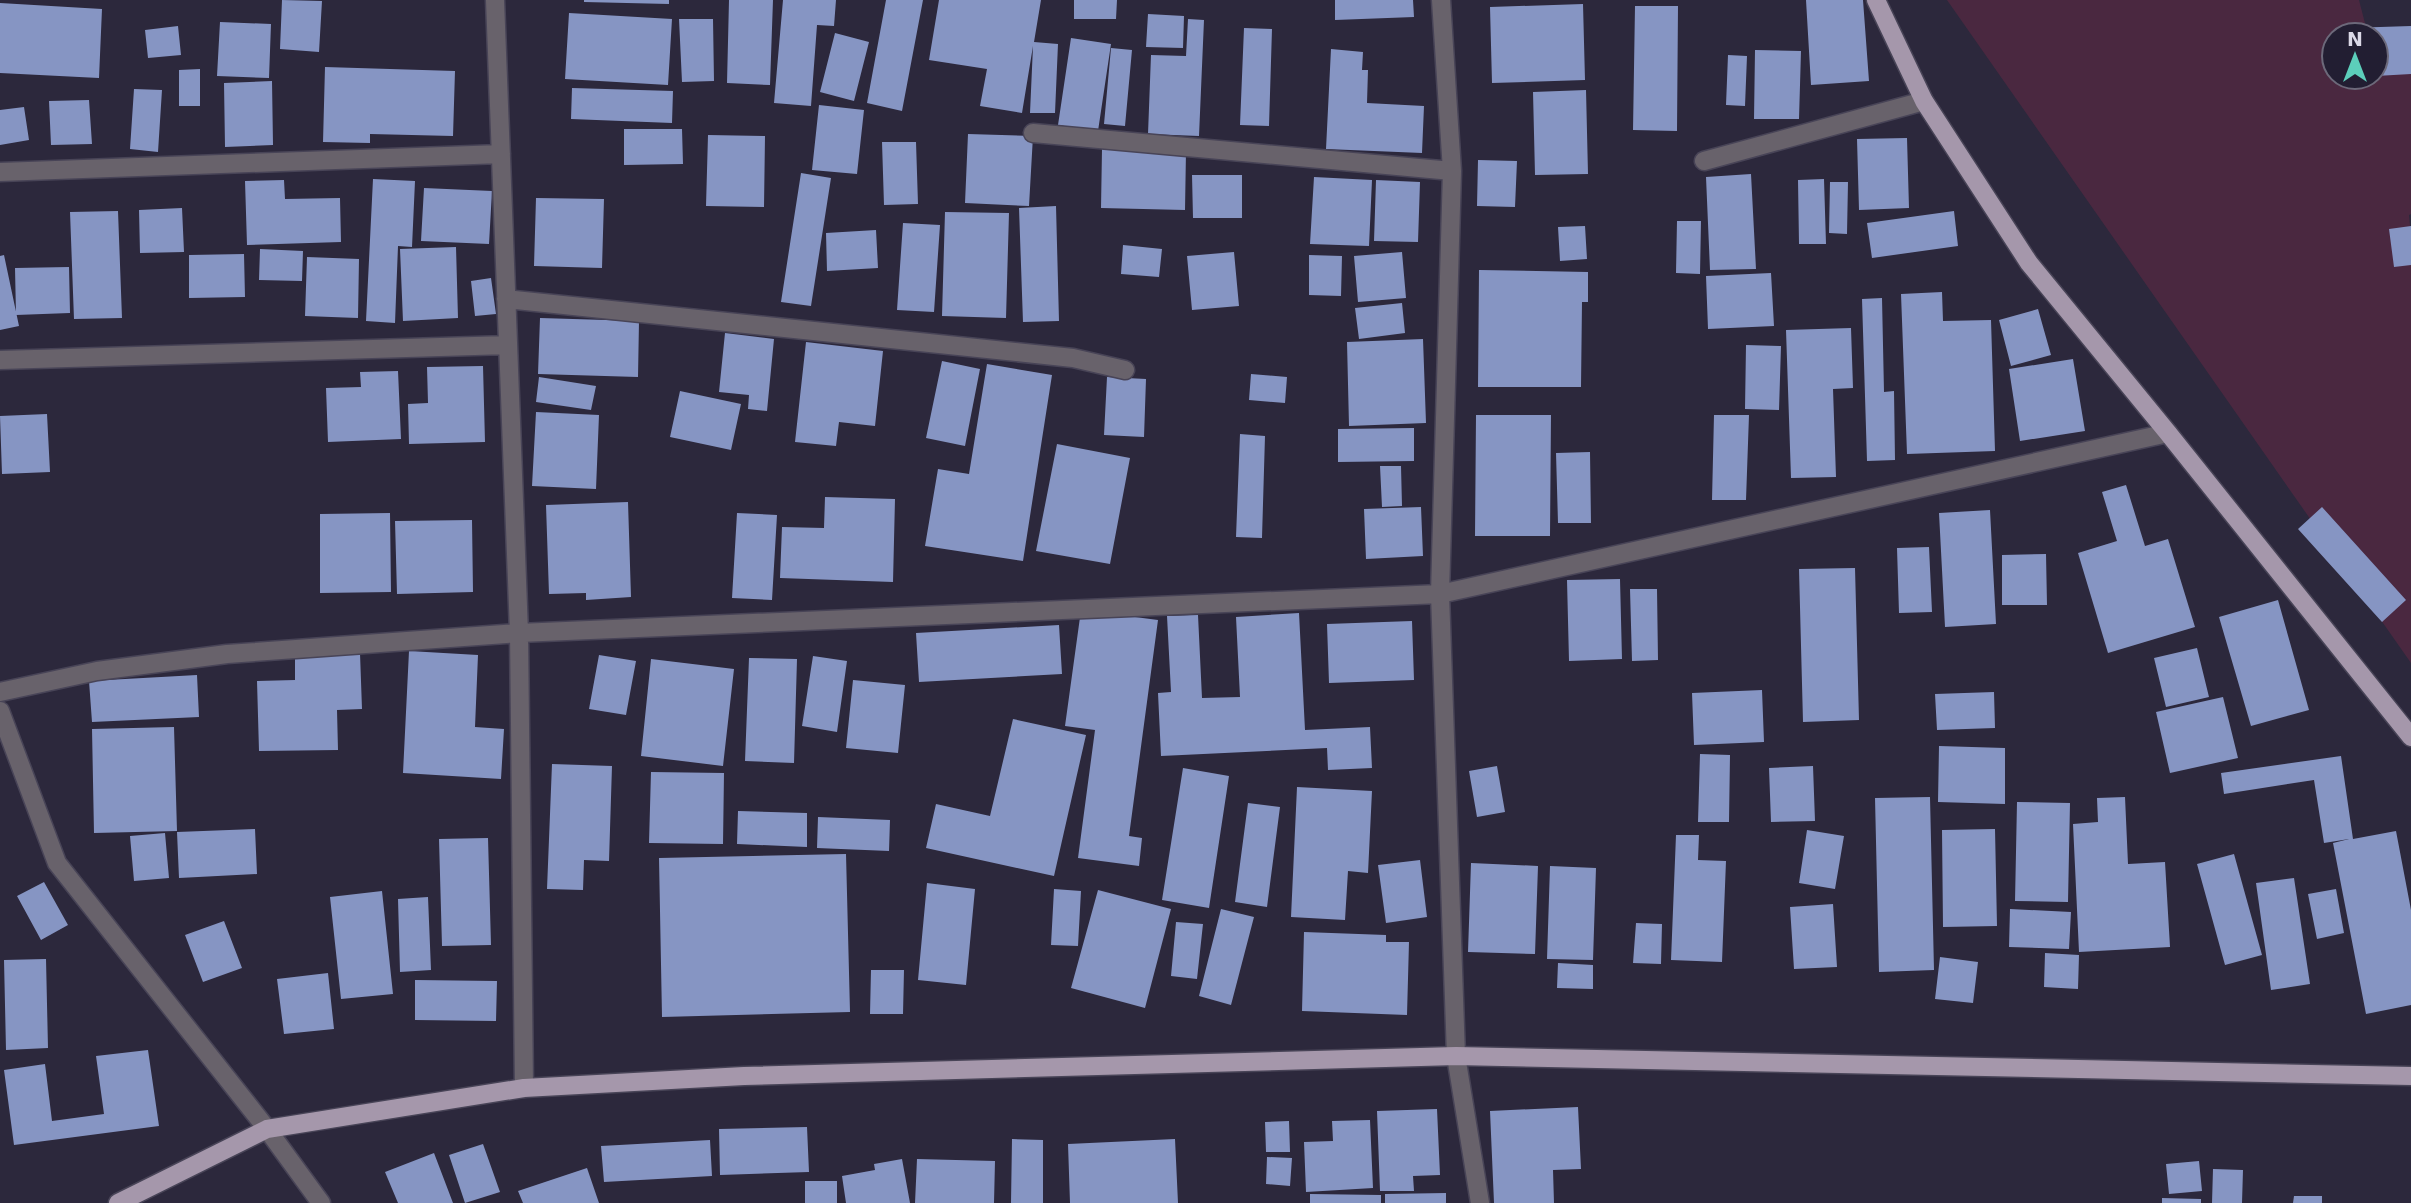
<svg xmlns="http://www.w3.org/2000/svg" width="2411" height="1203" viewBox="0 0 2411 1203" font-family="'DejaVu Sans',sans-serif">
<rect width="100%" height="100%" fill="#2c283c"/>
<path fill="#4a2840" d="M 1947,0 L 2359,0 L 2368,35 L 2334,35 L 2334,77 L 2376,77 L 2376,66 L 2411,72 L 2411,214 L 2409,215 L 2411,236 L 2411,663 Z"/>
<path fill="#8695c3" d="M 282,0 L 322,1 L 319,52 L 280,49 Z
M 584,0 L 669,0 L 669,4 L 584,2 Z
M 729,0 L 773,0 L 770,85 L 727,83 Z
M 783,0 L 836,0 L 834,26 L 817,25 L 811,106 L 774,103 Z
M 886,0 L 923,0 L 902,111 L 867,103 Z
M 939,0 L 1041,0 L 1034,42 L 1058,44 L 1055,113 L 1030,113 L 1033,46 L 1022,113 L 980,106 L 987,69 L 929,60 Z
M 1074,0 L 1117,0 L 1116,19 L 1074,19 Z
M 1335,0 L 1413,0 L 1414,17 L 1335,20 Z
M 1806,0 L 1863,0 L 1869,81 L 1811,85 Z
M 0,3 L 102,9 L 99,78 L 0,73 Z
M 1583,4 L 1585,80 L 1492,83 L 1490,7 Z
M 1635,6 L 1678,6 L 1677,131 L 1633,130 Z
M 569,13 L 672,19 L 668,85 L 565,79 Z
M 1148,14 L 1184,16 L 1183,48 L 1146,47 Z
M 679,19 L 713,19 L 714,81 L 682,82 Z
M 1188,19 L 1204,20 L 1199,136 L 1148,134 L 1151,55 L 1186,56 Z
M 220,22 L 271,24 L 269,78 L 217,76 Z
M 178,26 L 181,55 L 148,58 L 145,30 Z
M 2411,26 L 2411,74 L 2376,76 L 2376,35 L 2350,35 L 2349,28 Z
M 1244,28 L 1272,29 L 1269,126 L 1240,125 Z
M 835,33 L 869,42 L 854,101 L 820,92 Z
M 1071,38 L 1111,44 L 1098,131 L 1058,125 Z
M 1111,48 L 1132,50 L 1125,126 L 1104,124 Z
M 1331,49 L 1363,52 L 1362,70 L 1368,70 L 1367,103 L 1424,106 L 1422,153 L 1326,149 Z
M 1755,50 L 1801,51 L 1799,119 L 1754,119 Z
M 1728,55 L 1747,56 L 1745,106 L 1726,105 Z
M 325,67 L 455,71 L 453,136 L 370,134 L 370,143 L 323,142 Z
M 200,69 L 200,106 L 179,106 L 179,70 Z
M 272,81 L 273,145 L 225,147 L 224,83 Z
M 572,88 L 673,91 L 672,123 L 571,119 Z
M 134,89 L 162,90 L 158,152 L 130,149 Z
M 1586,90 L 1588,174 L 1535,175 L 1533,92 Z
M 89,100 L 92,144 L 51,145 L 49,101 Z
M 819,105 L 864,110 L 857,174 L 812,170 Z
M 24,107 L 29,140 L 0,145 L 0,110 Z
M 624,129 L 682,129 L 683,164 L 624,165 Z
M 968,134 L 1033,136 L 1029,206 L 965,203 Z
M 708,135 L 765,136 L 764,207 L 706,206 Z
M 1907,138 L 1909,208 L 1859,210 L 1857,139 Z
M 882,142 L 916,142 L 918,204 L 884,205 Z
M 1102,149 L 1186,151 L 1185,210 L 1101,208 Z
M 1478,160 L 1517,161 L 1515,207 L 1477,206 Z
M 801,173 L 831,178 L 811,306 L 781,302 Z
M 1751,174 L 1756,269 L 1710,270 L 1706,177 Z
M 1192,175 L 1242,175 L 1242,218 L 1193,218 Z
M 1314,177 L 1372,180 L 1369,246 L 1310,244 Z
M 373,179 L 415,181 L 412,247 L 398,246 L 395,323 L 366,321 Z
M 1824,179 L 1826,244 L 1799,244 L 1798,180 Z
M 284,180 L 285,199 L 340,198 L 341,242 L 247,245 L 245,181 Z
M 1376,180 L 1420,182 L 1418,242 L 1374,241 Z
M 1830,182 L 1848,182 L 1847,234 L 1829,233 Z
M 424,188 L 492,191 L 489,244 L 421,241 Z
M 536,198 L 604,199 L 602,268 L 534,266 Z
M 1056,206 L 1059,321 L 1023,322 L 1019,208 Z
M 182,208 L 184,252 L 140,253 L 139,210 Z
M 118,211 L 122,318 L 74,319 L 70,212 Z
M 1954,211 L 1958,246 L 1872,258 L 1867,223 Z
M 945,212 L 1009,213 L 1006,318 L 942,316 Z
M 1677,221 L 1701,221 L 1700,274 L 1676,273 Z
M 903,223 L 940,225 L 934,312 L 897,310 Z
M 1585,226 L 1587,259 L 1560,261 L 1558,227 Z
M 2411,226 L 2411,265 L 2394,267 L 2389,229 Z
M 876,230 L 878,268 L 827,271 L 826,233 Z
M 1123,245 L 1162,249 L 1159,277 L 1121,274 Z
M 456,247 L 458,318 L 403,321 L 400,249 Z
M 260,249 L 303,251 L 302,281 L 259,280 Z
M 1234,252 L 1239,306 L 1192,310 L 1187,256 Z
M 1402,252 L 1406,298 L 1358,302 L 1354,256 Z
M 244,254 L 245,297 L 189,298 L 189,255 Z
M 4,255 L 19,326 L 0,330 L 0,256 Z
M 1309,255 L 1342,256 L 1341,296 L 1309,295 Z
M 307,257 L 359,259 L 358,318 L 305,316 Z
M 69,267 L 70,313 L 16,315 L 15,268 Z
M 1479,270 L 1588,272 L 1588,302 L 1582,302 L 1581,387 L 1478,387 Z
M 1771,273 L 1774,326 L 1708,329 L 1706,276 Z
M 491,278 L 496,314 L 475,316 L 471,281 Z
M 1942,292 L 1943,321 L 1991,320 L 1995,451 L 1907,454 L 1901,294 Z
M 1882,298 L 1884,392 L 1894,391 L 1895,460 L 1867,461 L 1862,299 Z
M 1402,303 L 1405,333 L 1359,339 L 1355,308 Z
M 2038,309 L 2051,355 L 2011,366 L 1999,320 Z
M 540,318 L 639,321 L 638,377 L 538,374 Z
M 1851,328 L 1853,388 L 1833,389 L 1836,477 L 1791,478 L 1786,330 Z
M 725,333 L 774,339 L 767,411 L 748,409 L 749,395 L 719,392 Z
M 1423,339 L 1426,423 L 1349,426 L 1347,342 Z
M 806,342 L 883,351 L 875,426 L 839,422 L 836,446 L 795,442 Z
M 1746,345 L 1781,346 L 1779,410 L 1745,409 Z
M 2073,359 L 2085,431 L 2020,441 L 2009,369 Z
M 942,361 L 980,369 L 965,446 L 926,438 Z
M 987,364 L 1052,375 L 1023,561 L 925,546 L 938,469 L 969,474 Z
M 483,366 L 485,442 L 409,444 L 408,404 L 428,403 L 427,367 Z
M 398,371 L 401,439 L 328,442 L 326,388 L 361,387 L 360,372 Z
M 1251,374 L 1287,377 L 1285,403 L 1249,400 Z
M 539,377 L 596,386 L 591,410 L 536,402 Z
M 1107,377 L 1146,379 L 1144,437 L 1104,435 Z
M 680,391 L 741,404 L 731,450 L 670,437 Z
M 536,412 L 599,415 L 596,489 L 532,486 Z
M 47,414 L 50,472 L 2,474 L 0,416 Z
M 1476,415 L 1551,415 L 1550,536 L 1475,536 Z
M 1714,415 L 1749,415 L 1746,500 L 1712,500 Z
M 1414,428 L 1414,461 L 1338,462 L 1338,429 Z
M 1240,434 L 1265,436 L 1262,538 L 1236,537 Z
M 1057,444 L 1130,458 L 1110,564 L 1036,551 Z
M 1590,452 L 1591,523 L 1558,523 L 1556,453 Z
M 1380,466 L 1401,466 L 1402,506 L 1382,507 Z
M 2126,485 L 2145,546 L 2168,539 L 2195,627 L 2108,653 L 2078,553 L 2117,541 L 2102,492 Z
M 825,497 L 895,499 L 893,582 L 780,578 L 782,527 L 824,528 Z
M 628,502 L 631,597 L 586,600 L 586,593 L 549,594 L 546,505 Z
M 1421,507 L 1423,556 L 1366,559 L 1364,509 Z
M 2322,507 L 2406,600 L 2382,622 L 2298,529 Z
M 1990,510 L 1996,624 L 1945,627 L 1939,513 Z
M 390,513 L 391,592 L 320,593 L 320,514 Z
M 737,513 L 777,515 L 772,600 L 732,598 Z
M 472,520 L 473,592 L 397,594 L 395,521 Z
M 1929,547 L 1932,612 L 1899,613 L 1897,548 Z
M 2046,554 L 2047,605 L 2002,605 L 2002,555 Z
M 1855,568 L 1859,720 L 1803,722 L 1799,569 Z
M 1620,579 L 1622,659 L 1569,661 L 1567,580 Z
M 1630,589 L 1657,589 L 1658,660 L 1632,661 Z
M 2278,600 L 2309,710 L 2251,726 L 2219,617 Z
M 1081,610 L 1158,620 L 1129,836 L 1142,838 L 1139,866 L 1078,858 L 1095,730 L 1065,726 Z
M 1299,613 L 1305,730 L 1370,727 L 1372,768 L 1328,770 L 1327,748 L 1161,756 L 1158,693 L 1171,692 L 1167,616 L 1198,615 L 1202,698 L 1240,697 L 1236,617 Z
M 1412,621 L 1414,680 L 1329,683 L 1327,624 Z
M 1059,625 L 1062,674 L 919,682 L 916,633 Z
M 2197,648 L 2209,697 L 2166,707 L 2154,658 Z
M 409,651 L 478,655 L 475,727 L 504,729 L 501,779 L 403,773 Z
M 360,653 L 362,709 L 337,710 L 338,750 L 259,751 L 257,681 L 295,680 L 295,656 Z
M 599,655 L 636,661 L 626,715 L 589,709 Z
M 813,656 L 847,661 L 837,732 L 802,726 Z
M 749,658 L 797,659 L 794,763 L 745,761 Z
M 651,659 L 734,669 L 723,766 L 641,756 Z
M 197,675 L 199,717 L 92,722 L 89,681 Z
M 853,680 L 905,685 L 898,753 L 846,748 Z
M 1762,690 L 1764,742 L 1694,745 L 1692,693 Z
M 1994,692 L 1995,728 L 1937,730 L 1935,694 Z
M 2223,697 L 2238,758 L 2170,773 L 2156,712 Z
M 1013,719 L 1086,735 L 1054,876 L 926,848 L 936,804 L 990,816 Z
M 174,727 L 177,831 L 94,833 L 92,729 Z
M 1939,746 L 2005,748 L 2005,804 L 1938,802 Z
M 1700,754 L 1730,755 L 1729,822 L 1698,822 Z
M 2341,756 L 2353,839 L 2396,831 L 2411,910 L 2411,1005 L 2366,1014 L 2333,843 L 2349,839 L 2324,843 L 2314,780 L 2224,794 L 2221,773 Z
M 552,764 L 612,766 L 609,861 L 584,860 L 583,890 L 547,889 Z
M 1497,766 L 1505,812 L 1477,817 L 1469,771 Z
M 1813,766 L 1815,821 L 1771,822 L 1769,768 Z
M 1183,768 L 1229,776 L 1209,908 L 1162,900 Z
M 651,772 L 724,773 L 723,844 L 649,843 Z
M 1297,787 L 1372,791 L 1368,873 L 1348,871 L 1345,920 L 1291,917 Z
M 1930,797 L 1934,970 L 1879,972 L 1875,798 Z
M 2125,797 L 2128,864 L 2165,862 L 2170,947 L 2079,952 L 2073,824 L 2098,822 L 2097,798 Z
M 2017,802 L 2070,803 L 2068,902 L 2015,901 Z
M 1248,803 L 1280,807 L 1267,907 L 1235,902 Z
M 738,811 L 807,813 L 807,847 L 737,844 Z
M 818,817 L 890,820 L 889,851 L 817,848 Z
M 255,829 L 257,874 L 179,878 L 177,832 Z
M 1995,829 L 1997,926 L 1943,927 L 1942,830 Z
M 1807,830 L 1844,836 L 1835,889 L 1799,883 Z
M 165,833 L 169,878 L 134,881 L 130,836 Z
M 1676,835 L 1699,835 L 1698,860 L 1726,861 L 1722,962 L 1671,960 Z
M 488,838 L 491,945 L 442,946 L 439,839 Z
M 846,854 L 850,1012 L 662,1017 L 659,858 Z
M 2234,854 L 2262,955 L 2225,965 L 2197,864 Z
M 1420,860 L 1427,917 L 1386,923 L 1378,865 Z
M 1471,863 L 1538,866 L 1535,954 L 1468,952 Z
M 1550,866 L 1596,868 L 1593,960 L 1547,959 Z
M 2294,878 L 2310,984 L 2271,990 L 2256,883 Z
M 44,882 L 68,925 L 41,940 L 17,896 Z
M 927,883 L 975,889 L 966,985 L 918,980 Z
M 1054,889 L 1081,891 L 1078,946 L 1051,945 Z
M 2336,889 L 2344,933 L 2317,939 L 2308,894 Z
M 1098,890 L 1171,909 L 1145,1008 L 1071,988 Z
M 382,891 L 393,994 L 341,999 L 330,897 Z
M 428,897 L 431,970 L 400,972 L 398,899 Z
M 1833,904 L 1837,967 L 1794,969 L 1790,907 Z
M 1221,909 L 1254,917 L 1231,1005 L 1199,996 Z
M 2010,909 L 2071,912 L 2069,949 L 2009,947 Z
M 224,921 L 242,968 L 203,982 L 185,935 Z
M 1176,922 L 1203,924 L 1197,979 L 1171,976 Z
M 1636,923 L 1662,924 L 1661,964 L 1633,963 Z
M 1304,932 L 1386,935 L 1386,942 L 1409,942 L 1407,1015 L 1302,1011 Z
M 2045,953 L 2079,955 L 2078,989 L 2044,987 Z
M 1940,957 L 1978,962 L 1973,1003 L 1935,999 Z
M 46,959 L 48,1048 L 6,1050 L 4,960 Z
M 1558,963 L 1593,965 L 1593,989 L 1557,988 Z
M 871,970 L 904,970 L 903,1014 L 870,1014 Z
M 328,973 L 334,1029 L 284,1034 L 277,979 Z
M 415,980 L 497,981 L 496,1021 L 415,1020 Z
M 148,1050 L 159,1126 L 14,1145 L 4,1070 L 45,1064 L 52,1121 L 104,1114 L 96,1056 Z
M 1578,1107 L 1581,1169 L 1553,1170 L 1554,1203 L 1494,1203 L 1490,1111 Z
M 1437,1109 L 1440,1175 L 1413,1176 L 1414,1191 L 1380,1191 L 1377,1111 Z
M 1370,1120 L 1373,1188 L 1306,1192 L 1304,1142 L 1333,1141 L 1332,1121 Z
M 1289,1121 L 1290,1152 L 1266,1152 L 1265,1122 Z
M 807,1127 L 809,1172 L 720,1175 L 719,1129 Z
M 1012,1139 L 1043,1140 L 1043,1203 L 1011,1203 Z
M 1175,1139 L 1178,1203 L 1070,1203 L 1068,1144 Z
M 710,1140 L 712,1176 L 604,1182 L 601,1146 Z
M 483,1144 L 500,1192 L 465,1203 L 449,1155 Z
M 434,1153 L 453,1203 L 398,1203 L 385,1172 Z
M 1267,1157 L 1292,1158 L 1290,1186 L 1266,1184 Z
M 902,1159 L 910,1203 L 846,1203 L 842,1176 L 875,1170 L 874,1164 Z
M 917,1159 L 995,1161 L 994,1203 L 915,1203 Z
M 2199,1161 L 2202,1191 L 2169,1194 L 2166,1164 Z
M 587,1168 L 599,1203 L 523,1203 L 518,1191 Z
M 2213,1169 L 2243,1170 L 2242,1203 L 2212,1203 Z
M 805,1181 L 837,1181 L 837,1203 L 805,1203 Z
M 1446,1193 L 1446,1203 L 1385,1203 L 1385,1194 Z
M 1310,1194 L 1381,1195 L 1381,1203 L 1310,1203 Z
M 2294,1196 L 2322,1196 L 2322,1203 L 2293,1203 Z
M 2162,1198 L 2201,1199 L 2201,1203 L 2162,1203 Z"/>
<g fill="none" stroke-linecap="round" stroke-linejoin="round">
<g stroke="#484457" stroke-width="21">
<path id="minor" d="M 495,0 L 519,633 L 524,1088
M 1441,0 L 1452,171 L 1440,594 L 2168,433
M 1033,133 L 1452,171
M 1704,161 L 1924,101
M 0,172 L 501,154
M 506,299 L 1073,358 L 1125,370
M 0,360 L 508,345
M 0,692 L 97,671 L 227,654 L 519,633 L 1440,594 L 1456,1056 L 1480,1203
M 0,711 L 57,863 L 267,1129 L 321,1203"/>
</g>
<g stroke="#484457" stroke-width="21">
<path id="major" d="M 1876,0 L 1924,101 L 2029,263 L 2168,433 L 2411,737
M 118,1203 L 267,1129 L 524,1088 L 744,1076 L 1456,1056 L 2411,1076"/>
</g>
<use href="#minor" stroke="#68626b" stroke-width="18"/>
<use href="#major" stroke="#a597ab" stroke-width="18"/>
</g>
<g transform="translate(2355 56)"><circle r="33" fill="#221e32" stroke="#6c697a" stroke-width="2"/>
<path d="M0-5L12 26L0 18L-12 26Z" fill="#5cceba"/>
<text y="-10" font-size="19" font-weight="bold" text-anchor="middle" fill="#dbd9e7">N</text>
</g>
</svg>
